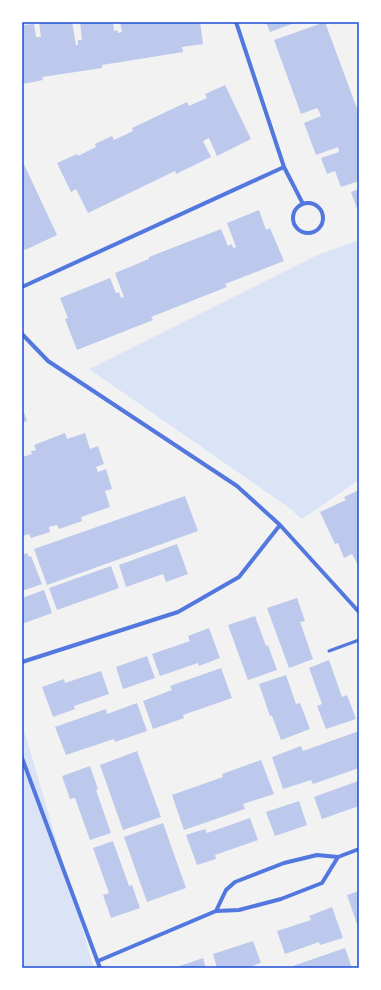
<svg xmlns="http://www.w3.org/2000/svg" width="381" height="990" viewBox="0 0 381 990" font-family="'Open Sans',sans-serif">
<rect width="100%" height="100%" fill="#f2f2f2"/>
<path fill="#dbe4f7" d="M 359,240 L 359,480 L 302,519 L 288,507 L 89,369 L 317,255 Z
M 22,723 L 94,968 L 22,968 Z"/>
<path fill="#bdc9ec" d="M 39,22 L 72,22 L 76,45 L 78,45 L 78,40 L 82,40 L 80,22 L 113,22 L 114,31 L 117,30 L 118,33 L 122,32 L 120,22 L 200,22 L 203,44 L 182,47 L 183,52 L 102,65 L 102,68 L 42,77 L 43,80 L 22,84 L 22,25 L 34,24 L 36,37 L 41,37 Z
M 266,22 L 297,22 L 270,32 Z
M 325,22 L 359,114 L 359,181 L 341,187 L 335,171 L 327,174 L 321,158 L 339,152 L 338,147 L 316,155 L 304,123 L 321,116 L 319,111 L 317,108 L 301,114 L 274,40 Z
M 225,85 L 251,139 L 217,156 L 209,138 L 203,141 L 211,157 L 176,174 L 175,171 L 88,213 L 76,189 L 71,192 L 57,163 L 77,154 L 78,156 L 96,147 L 95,144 L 112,136 L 114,140 L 133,131 L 132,128 L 187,102 L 189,106 L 207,98 L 205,94 Z
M 22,160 L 57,235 L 25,250 L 22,246 Z
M 359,189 L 359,214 L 351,192 Z
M 259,210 L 266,230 L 270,228 L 284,261 L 225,284 L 227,287 L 151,317 L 153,320 L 77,350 L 65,319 L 68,318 L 60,298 L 110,278 L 116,293 L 119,292 L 121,298 L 124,297 L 115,273 L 149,259 L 149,257 L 221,229 L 228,246 L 232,244 L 233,248 L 236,247 L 227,223 Z
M 22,407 L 27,421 L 22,423 Z
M 65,433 L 67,439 L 85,433 L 90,449 L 98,446 L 104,464 L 96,467 L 98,472 L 106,469 L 112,489 L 105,491 L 110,507 L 81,517 L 82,521 L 59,529 L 57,525 L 49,527 L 50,532 L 31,538 L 29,534 L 22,536 L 22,457 L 32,454 L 31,451 L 36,450 L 34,445 Z
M 359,490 L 359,565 L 358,565 L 352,554 L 344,558 L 338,543 L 335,544 L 320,512 L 346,500 L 344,497 Z
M 185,496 L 198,531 L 47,585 L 34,549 Z
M 177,544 L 188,574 L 166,582 L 163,574 L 126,587 L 119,565 Z
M 27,553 L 29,557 L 31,556 L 42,584 L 22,591 L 22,555 Z
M 111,566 L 119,588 L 57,610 L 49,588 Z
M 44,590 L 52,613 L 22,624 L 22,598 Z
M 297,598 L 305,621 L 300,622 L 313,659 L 289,668 L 267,608 Z
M 255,616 L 266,646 L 268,645 L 277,670 L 248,680 L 228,625 Z
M 209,628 L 220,658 L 199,666 L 198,663 L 160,676 L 152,654 L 190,641 L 188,636 Z
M 147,656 L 155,678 L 123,689 L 116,667 Z
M 329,660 L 342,697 L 347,695 L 356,719 L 326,729 L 317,706 L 322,704 L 309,668 Z
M 221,668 L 232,698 L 183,715 L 184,718 L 153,729 L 143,701 L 172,690 L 170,686 Z
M 101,671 L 109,694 L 74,706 L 75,709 L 53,717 L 42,687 L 64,679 L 65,683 Z
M 286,675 L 296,704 L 300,703 L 310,729 L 281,740 L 272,716 L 270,716 L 259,684 Z
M 137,703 L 147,731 L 115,742 L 114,739 L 66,755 L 55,727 L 106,709 L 107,714 Z
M 359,731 L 359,768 L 313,784 L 311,780 L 283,789 L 272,757 L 301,746 L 303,751 Z
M 137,751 L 161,817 L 123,830 L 100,765 Z
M 261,760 L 274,794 L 243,804 L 245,809 L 184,830 L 172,795 L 223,777 L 222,774 Z
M 90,766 L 98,789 L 96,790 L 111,833 L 90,840 L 75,798 L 70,799 L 62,776 Z
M 357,778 L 359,778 L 359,806 L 322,819 L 314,797 L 358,781 Z
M 299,801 L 307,825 L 275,836 L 266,812 Z
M 250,818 L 258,840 L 215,855 L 216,859 L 197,865 L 186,835 L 205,829 L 207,833 Z
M 163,823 L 186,888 L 147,902 L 124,837 Z
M 113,841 L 129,886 L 132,885 L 140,908 L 111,918 L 103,895 L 109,893 L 93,848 Z
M 359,891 L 359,930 L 347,895 Z
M 332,907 L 343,938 L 320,945 L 319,942 L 285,954 L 277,931 L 311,920 L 309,916 Z
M 253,941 L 261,963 L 246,968 L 217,968 L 213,954 Z
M 345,948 L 352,968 L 294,968 L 293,966 Z
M 203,958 L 206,968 L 174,968 Z"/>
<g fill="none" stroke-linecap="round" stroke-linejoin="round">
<path stroke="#5277de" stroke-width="3" d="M 329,651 L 359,640"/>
<path stroke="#5277de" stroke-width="4" d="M 236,22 L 284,167 L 303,204
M293 218a15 15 0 1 1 30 0a15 15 0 1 1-30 0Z
M 22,287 L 284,167
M 22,334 L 48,361 L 237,486 L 280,525 L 359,612
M 22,662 L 178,612 L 239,577 L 280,525
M 22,758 L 100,968
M 216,911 L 226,890 L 235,882 L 284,863 L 317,855 L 338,857 L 359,849
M 98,961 L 216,911 L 239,910 L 281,899 L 322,883 L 338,857"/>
</g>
<rect width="381" height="990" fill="none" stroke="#ffffff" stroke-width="46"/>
<rect x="23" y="23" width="335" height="944" fill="none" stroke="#1d4ed8" stroke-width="1.5"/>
</svg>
